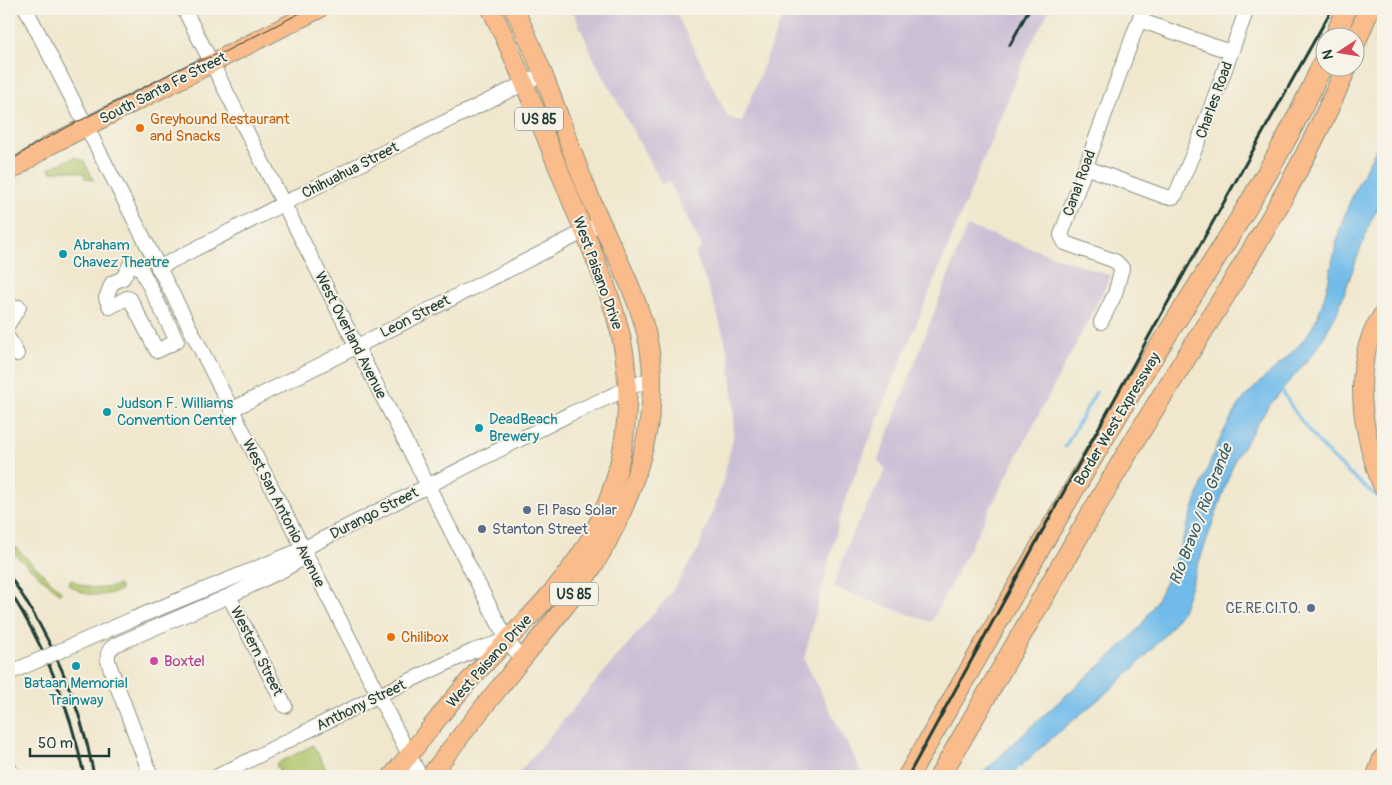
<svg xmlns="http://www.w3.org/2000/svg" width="1392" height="785" viewBox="0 0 1392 785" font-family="Pangolin,sans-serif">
<rect width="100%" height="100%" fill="#f7f3e8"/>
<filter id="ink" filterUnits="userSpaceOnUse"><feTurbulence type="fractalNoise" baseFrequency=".02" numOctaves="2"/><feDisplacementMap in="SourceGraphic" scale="10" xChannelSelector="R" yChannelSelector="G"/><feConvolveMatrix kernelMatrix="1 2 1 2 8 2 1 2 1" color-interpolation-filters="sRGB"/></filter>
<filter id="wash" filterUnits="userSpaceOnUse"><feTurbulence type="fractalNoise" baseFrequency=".0096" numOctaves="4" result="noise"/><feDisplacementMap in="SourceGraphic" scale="20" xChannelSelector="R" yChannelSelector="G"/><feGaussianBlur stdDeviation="1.12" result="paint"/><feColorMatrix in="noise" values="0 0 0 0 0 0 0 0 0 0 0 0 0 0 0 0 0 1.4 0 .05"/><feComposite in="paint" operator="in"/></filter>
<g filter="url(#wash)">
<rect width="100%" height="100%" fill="#f0e7cd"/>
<path fill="#cbbfd5" d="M 572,9 L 674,9 L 728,117 L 742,122 L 785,9 L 1050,9 L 1027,52 L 844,502 L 804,659 L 861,771 L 858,776 L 516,776 L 671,593 L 699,548 L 721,488 L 733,439 L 734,405 L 729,356 L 717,312 L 695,253 L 702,248 L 669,181 L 662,184 L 595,61 Z
M 967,226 L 1111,276 L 931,622 L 833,588 L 851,536 L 886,470 L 878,460 Z"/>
<path fill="#acc266" stroke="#66804d" d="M 75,157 L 84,161 L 94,180 L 84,178 L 85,174 L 67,170 L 50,172 L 49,168 Z
M 9,541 L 61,591 L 60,594 L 9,550 Z
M 71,579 C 87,590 101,590 119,585 L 121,590 C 101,598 86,597 68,584 Z
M 313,745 L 330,776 L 282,776 L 276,764 Z"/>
<path fill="#71bbea" stroke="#487c8f" d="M 1383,135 L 1383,199 L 1371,220 L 1337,313 L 1317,349 L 1268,407 L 1235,459 L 1182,611 C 1138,679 1066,719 1011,776 L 980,776 C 1012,744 1046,713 1080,683 C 1101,664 1125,646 1142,624 C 1178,573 1191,505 1216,448 C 1225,429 1235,407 1250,392 C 1269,372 1292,356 1308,334 C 1330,301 1330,259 1342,223 C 1352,192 1369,163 1383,135 Z"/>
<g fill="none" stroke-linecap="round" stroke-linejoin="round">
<path stroke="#71bbea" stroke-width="3" d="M 1281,389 C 1306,435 1341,470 1383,501
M 1065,447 L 1096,392"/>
</g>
</g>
<g filter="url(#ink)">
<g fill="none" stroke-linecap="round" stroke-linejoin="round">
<g stroke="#889280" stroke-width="16">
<path id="minor" d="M 26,9 L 420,776
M 184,9 L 491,609 L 507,640 L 522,659
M 1139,20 L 1231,52
M 1085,167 L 1166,197 L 1173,197 L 1176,194 L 1200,137 L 1247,9
M 130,265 L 135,265 L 141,269 L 177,341 L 157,351 L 130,299 L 127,298 L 110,307 L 106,298 L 112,283 L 123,278 Z
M 158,268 L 392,148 L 543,74
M 1101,322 L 1115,294 L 1122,268 L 1115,261 L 1065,243 L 1061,235 L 1143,9
M 9,323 L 19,307
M 9,339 L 17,354
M 231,410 L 601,223
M 229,596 L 285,706
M 133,619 L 303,549 L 570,414 L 652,378
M 9,768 L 13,776
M 151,776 L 110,667 C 106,657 107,649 117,644 L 229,596 L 283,570 L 295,563 L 303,549
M 218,776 L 379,695 L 473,651 L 507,640"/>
</g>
<g stroke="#889280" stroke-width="20">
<path id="major" d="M 9,172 L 48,146 L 319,9
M 1383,314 C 1348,364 1363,436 1383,488
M 392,776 C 420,743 445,707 475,674 C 512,634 555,595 584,549 C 626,482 639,393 616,317 C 603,271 581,227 564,182 C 540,124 519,65 491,9
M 430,776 C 455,743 481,710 507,678 C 531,647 558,618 580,586 C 626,521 663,426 649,346 C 640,296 609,244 590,197 C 564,135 545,69 514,9"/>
</g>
<g stroke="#889280" stroke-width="22">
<path id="highway" d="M 1335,38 L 1346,9
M 1354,46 L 1369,9
M 908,776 C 985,646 1058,513 1136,384 C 1201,278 1274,176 1324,61
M 940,776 C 1008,659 1074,541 1144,425 C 1216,308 1294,194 1346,68
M 1377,776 L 1383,759"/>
</g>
<use href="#minor" stroke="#fff" stroke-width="14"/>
<use href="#major" stroke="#fabc8b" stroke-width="18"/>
<use href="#highway" stroke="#fabc8b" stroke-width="20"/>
<path stroke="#1f3d34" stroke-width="1" d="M 9,162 L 37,143 L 187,65 L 224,52 L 308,9"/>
<path stroke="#1f3d34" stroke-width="3" d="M 1010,45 L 1029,9
M 9,575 C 51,636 81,704 94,776
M 9,590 C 45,647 71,709 84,776
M 908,776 L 1148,338 L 1332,9"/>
<g stroke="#889280" stroke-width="16" stroke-linecap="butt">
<path id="minor-bridge" d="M 9,673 L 133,619"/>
</g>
<use href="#minor-bridge" stroke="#fff" stroke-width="14"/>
</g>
</g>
<g fill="#e8710a" stroke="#f7f3e8" stroke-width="2">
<circle cx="140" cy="128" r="5"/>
<circle cx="391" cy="637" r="5"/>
</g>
<g fill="#0f9aa8" stroke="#f7f3e8" stroke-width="2">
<circle cx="63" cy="254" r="5"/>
<circle cx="107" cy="412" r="5"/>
<circle cx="479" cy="428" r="5"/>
<circle cx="76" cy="666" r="5"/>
</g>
<g fill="#5c6f8a" stroke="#f7f3e8" stroke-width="2">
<circle cx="527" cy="510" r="5"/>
<circle cx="482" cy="529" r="5"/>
<circle cx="1311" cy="608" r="5"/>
</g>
<circle fill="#d1479c" stroke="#f7f3e8" stroke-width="2" cx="154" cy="661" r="5"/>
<g text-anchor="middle" stroke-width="4" stroke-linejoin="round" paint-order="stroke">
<g fill="#f7f3e8" stroke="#60746a" stroke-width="1">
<rect x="515" y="107.5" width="48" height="23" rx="4"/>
<rect x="550" y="582.5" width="48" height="23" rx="4"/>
</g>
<g font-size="14" font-weight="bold" fill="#1f3d34">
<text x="539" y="124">US 85</text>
<text x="574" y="599">US 85</text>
</g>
<g font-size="15" fill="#1f3d34" stroke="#f7f3e8">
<text transform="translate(163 88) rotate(-27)" y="5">South Santa Fe Street</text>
<text transform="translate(1214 100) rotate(-70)" y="5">Charles Road</text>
<text transform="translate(350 170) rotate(-27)" y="5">Chihuahua Street</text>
<text transform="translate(1079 183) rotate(-70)" y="5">Canal Road</text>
<text transform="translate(598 273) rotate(70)" y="5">West Paisano Drive</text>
<text transform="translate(415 316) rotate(-27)" y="5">Leon Street</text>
<text transform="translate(351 335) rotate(63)" y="5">West Overland Avenue</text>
<text transform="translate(1117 419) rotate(-59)" y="5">Border West Expressway</text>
<text transform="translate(284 513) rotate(63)" y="5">West San Antonio Avenue</text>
<text transform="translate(374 513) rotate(-27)" y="5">Durango Street</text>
<text transform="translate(257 651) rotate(63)" y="5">Western Street</text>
<text transform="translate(489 661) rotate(-48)" y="5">West Paisano Drive</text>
<text transform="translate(361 705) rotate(-26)" y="5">Anthony Street</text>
</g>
<g font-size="15" fill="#c56008" stroke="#f7f3e8" text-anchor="start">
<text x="150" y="124">Greyhound Restaurant<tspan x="150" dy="17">and Snacks</tspan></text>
<text x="401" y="642">Chilibox</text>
</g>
<g font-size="15" fill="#0d838f" stroke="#f7f3e8" text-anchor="start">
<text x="73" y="250">Abraham<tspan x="73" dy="17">Chavez Theatre</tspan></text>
<text x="117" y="408">Judson F. Williams<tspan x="117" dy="17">Convention Center</tspan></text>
<text x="489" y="424">DeadBeach<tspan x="489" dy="17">Brewery</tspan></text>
<text x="76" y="688" text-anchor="middle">Bataan Memorial<tspan x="76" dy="17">Trainway</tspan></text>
</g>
<g font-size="15" fill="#4e5e75" stroke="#f7f3e8" text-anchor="start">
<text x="537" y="515">El Paso Solar</text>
<text x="492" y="534">Stanton Street</text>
<text x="1301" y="613" text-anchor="end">CE.RE.CI.TO.</text>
</g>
<g font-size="15" fill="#b23c85" stroke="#f7f3e8" text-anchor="start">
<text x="164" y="666">Boxtel</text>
</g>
<g font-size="16" font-style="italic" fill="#345c62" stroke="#f7f3e8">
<text transform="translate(1200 514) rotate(-69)" y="6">Río Bravo / Rio Grande</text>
</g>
</g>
<rect width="1392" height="785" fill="none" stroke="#f7f3e8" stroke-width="30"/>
<g transform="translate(1340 52) rotate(258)"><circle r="24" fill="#f7f3e8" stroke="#a1aaa0"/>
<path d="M0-4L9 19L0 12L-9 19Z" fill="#d1495b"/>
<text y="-8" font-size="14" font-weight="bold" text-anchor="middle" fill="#1f3d34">N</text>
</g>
<path d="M30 748v8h79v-8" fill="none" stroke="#1f3d34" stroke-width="2.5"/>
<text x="38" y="748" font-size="15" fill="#1f3d34" stroke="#f7f3e8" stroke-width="4" paint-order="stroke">50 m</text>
</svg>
